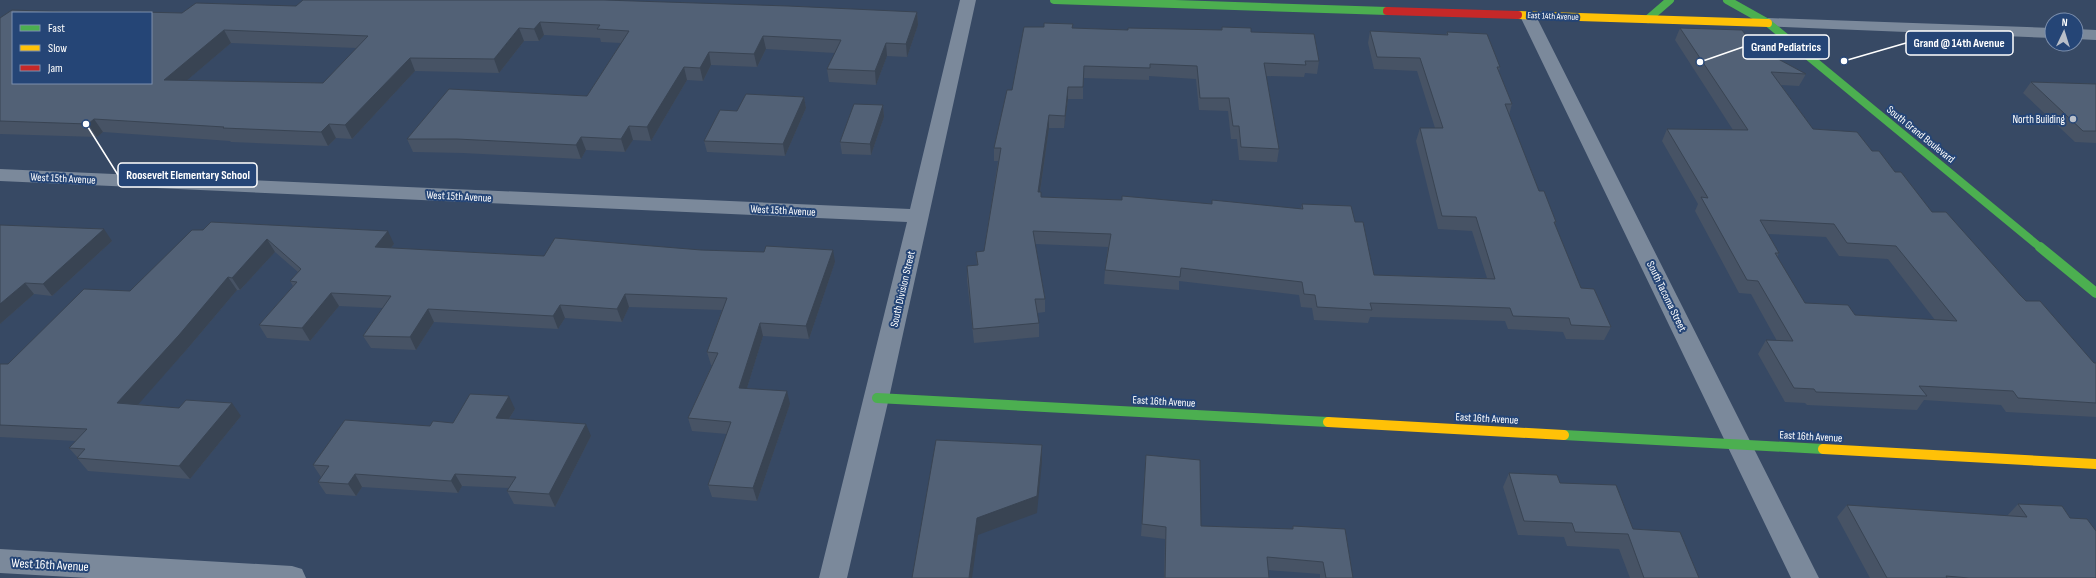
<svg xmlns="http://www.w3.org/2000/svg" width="2096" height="578" viewBox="0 0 2096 578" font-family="'Sofia Sans Condensed',sans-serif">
<rect width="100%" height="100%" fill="#374964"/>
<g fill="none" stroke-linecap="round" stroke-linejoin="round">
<path fill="#7b899b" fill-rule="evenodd" d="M 960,0 L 976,0 L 889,398 L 847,578 L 819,578 L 907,222 L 0,181 L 0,169 L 910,209 Z
M 1528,11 L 1534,13 L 1536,16 L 1819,578 L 1791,578 L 1520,16 L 1522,13 Z
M 1768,18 L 2052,28 L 2052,38 L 1762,26 L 1760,23 L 1762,20 Z
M 2076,29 L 2096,30 L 2096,40 L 2076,39 Z
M 0,549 L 292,566 L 302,569 L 306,578 L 88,578 L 0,573 Z"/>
<path stroke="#4caf50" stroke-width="8" d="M 1054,0 L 1387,11
M 1727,0 L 1768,23 L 2041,248
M 1648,19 L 1670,0"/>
<path stroke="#4caf50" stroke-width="10" d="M 2040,247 L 2096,293
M 877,398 L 1328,422
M 1564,435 L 1823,449"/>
<path stroke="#ffc107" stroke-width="8" d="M 1518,15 L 1768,23"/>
<path stroke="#ffc107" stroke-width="10" d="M 1328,422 L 1564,435
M 1823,449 L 2096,464"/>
<path stroke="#c62828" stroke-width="8" d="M 1387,11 L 1518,15"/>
</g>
<path fill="#475365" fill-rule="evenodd" d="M 296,6 L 917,12 L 918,25 L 907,57 L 887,56 L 876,85 L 829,82 L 827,69 L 835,53 L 766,49 L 757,67 L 711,65 L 703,81 L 687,80 L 651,141 L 633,140 L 625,152 L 586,150 L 581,159 L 463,153 L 413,152 L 407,139 L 587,96 L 621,43 L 601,42 L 600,38 L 544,35 L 539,41 L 524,41 L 499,73 L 415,71 L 352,139 L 336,138 L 328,146 L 231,142 L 230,141 L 103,132 L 97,137 L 0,134 L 0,18 L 13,83 L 182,13 ZM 231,43 L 357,48 L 323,83 L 187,80 Z
M 1073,24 L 1073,28 L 1128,30 L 1221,30 L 1222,27 L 1251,32 L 1319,61 L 1317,74 L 1305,73 L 1304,77 L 1266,76 L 1279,149 L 1277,162 L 1239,160 L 1237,139 L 1231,139 L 1228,111 L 1199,110 L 1196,79 L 1149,76 L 1149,80 L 1083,78 L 1083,99 L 1068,99 L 1064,128 L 1049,128 L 1040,192 L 1041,192 L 1041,197 L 1212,204 L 1301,209 L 1302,204 L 1355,222 L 1374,275 L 1487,278 L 1472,231 L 1438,229 L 1416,141 L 1420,128 L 1435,128 L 1417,71 L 1374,69 L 1368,43 L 1370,31 L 1446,35 L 1447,32 L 1500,67 L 1499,72 L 1512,104 L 1509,115 L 1539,191 L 1556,222 L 1555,225 L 1581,288 L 1611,327 L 1604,340 L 1566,339 L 1563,332 L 1508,329 L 1505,321 L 1370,317 L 1368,323 L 1314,320 L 1312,308 L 1301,307 L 1299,295 L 1179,281 L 1179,290 L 1104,284 L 1105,270 L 1108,247 L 1035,244 L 1045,299 L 1045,312 L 1037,313 L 1039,323 L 1039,337 L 974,343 L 967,280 L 967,266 L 977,266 L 976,252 L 984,251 L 998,161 L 994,161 L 994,148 L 1012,90 L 1044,27 Z
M 1680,28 L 1754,46 L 1806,74 L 1799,86 L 1781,85 L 1813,129 L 1872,151 L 1895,172 L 1932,212 L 2020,295 L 2094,363 L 2096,363 L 2096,417 L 2006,412 L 2001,405 L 1924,400 L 1917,410 L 1807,405 L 1805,403 L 1785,402 L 1758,354 L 1766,340 L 1777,341 L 1751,294 L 1739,293 L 1695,211 L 1698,204 L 1662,141 L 1667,129 L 1733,130 L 1675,40 ZM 1768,234 L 1826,237 L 1839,256 L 1888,259 L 1935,320 L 1855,315 L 1805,303 L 1777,257 L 1779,253 Z
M 2031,82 L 2096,84 L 2096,143 L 2075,142 L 2023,93 Z
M 804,97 L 806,108 L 785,156 L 707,152 L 704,141 L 737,111 Z
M 883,105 L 884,117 L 871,155 L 842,154 L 840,142 Z
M 0,225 L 112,241 L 52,296 L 34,294 L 0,324 Z
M 203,230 L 394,244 L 391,248 L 466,252 L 544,256 L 835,262 L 809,339 L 763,336 L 747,388 L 790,404 L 757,501 L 712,497 L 708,485 L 727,434 L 692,431 L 688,418 L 712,365 L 711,365 L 707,352 L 722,310 L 629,307 L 622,322 L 565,318 L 558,329 L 434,322 L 416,350 L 371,348 L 363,336 L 383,308 L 339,306 L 310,341 L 267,338 L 259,325 L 293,286 L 290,281 L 298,272 L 275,252 L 240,290 L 237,290 L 188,348 L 138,404 L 241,416 L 190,479 L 88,471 L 77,458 L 78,458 L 69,448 L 76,441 L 0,437 L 0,364 L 8,364 L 130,291 Z
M 515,409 L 509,419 L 591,436 L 555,507 L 514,504 L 507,491 L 509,488 L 462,486 L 458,493 L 362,487 L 356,496 L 326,494 L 318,482 L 321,477 L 313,465 L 430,426 L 453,423 Z
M 1146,455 L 1201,526 L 1292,529 L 1293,526 L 1353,578 L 1320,578 L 1320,574 L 1268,570 L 1269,578 L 1164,578 L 1165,539 L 1141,536 Z
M 1509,473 L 1560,483 L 1633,529 L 1699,578 L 1630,578 L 1619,549 L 1567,546 L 1564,537 L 1518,535 L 1503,487 Z
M 2018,504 L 2070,518 L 2096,578 L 1870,578 L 1837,517 L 1847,505 L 2007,516 Z"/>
<path fill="#394453" d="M 917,12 L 918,25 L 907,57 L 906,44 Z
M 540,22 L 544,35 L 539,41 L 534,29 Z
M 519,28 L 524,41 L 499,73 L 494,59 Z
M 224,30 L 231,43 L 172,93 L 164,80 Z
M 763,36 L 766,49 L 757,67 L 754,54 Z
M 886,43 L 887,56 L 876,85 L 875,71 Z
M 709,52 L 711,65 L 703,81 L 700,68 Z
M 410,58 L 415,71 L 352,139 L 345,125 Z
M 684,67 L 687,80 L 651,141 L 647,127 Z
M 1068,87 L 1068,99 L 1064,128 L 1065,116 Z
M 804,97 L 806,108 L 785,156 L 783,144 Z
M 883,105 L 884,117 L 871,155 L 870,144 Z
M 1049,115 L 1049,128 L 1038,205 L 1038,192 Z
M 94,119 L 103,132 L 97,137 L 88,124 Z
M 329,124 L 336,138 L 328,146 L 321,132 Z
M 629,126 L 633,140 L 625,152 L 621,139 Z
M 581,137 L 586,150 L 581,159 L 576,145 Z
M 104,229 L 112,241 L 52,296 L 43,284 Z
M 388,231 L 394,244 L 381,260 L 375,247 Z
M 267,239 L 275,252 L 240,290 L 232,278 Z
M 833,250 L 835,262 L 809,339 L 806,326 Z
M 228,277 L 237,290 L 188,348 L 128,416 L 117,403 Z
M 25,283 L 34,294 L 0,324 L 0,304 Z
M 331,293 L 339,306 L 310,341 L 302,328 Z
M 625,294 L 629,307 L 622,322 L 617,309 Z
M 560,305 L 565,318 L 558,329 L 553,316 Z
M 428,309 L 434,322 L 416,350 L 410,337 Z
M 760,323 L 763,336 L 743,401 L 739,388 Z
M 787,391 L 790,404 L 757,501 L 753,488 Z
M 509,396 L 515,409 L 502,430 L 496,418 Z
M 232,403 L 241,416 L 190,479 L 179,466 Z
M 586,424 L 591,436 L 555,507 L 549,494 Z
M 1042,445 L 1042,462 L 1037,513 L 978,535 L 972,578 L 969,578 L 977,518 Z
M 355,474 L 362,487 L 356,496 L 348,484 Z
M 455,474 L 462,486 L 458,493 L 451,481 Z"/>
<path fill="#526176" stroke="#394453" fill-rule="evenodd" d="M 303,0 L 604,0 L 788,6 L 917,12 L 906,44 L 886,43 L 875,71 L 827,69 L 841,40 L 763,36 L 754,54 L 709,52 L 700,68 L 684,67 L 647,127 L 629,126 L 621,139 L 581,137 L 576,145 L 457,139 L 407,139 L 449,89 L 587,96 L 629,31 L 597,29 L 600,25 L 540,22 L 534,29 L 519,28 L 494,59 L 410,58 L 345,125 L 329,124 L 321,132 L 223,128 L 224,127 L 94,119 L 88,124 L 0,121 L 0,18 L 12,10 L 97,13 L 13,13 L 13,83 L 151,83 L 151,13 L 140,13 L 142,12 L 182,13 L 196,3 L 296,6 ZM 224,30 L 368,36 L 323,83 L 164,80 Z
M 1044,23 L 1073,24 L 1072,28 L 1128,30 L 1128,28 L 1222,30 L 1222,27 L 1251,28 L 1251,32 L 1314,34 L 1319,61 L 1305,61 L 1306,65 L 1264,63 L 1279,149 L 1241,147 L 1239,126 L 1233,126 L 1229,98 L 1200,98 L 1197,66 L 1150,64 L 1150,68 L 1084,66 L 1083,87 L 1068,87 L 1065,116 L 1049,115 L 1038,192 L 1041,192 L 1041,197 L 1122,200 L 1122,196 L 1212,204 L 1212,200 L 1303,209 L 1302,204 L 1351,206 L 1355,222 L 1363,222 L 1374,275 L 1495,279 L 1476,217 L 1442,216 L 1420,128 L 1443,128 L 1420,58 L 1377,57 L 1370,31 L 1448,35 L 1447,32 L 1487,34 L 1500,67 L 1497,67 L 1512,104 L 1505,104 L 1539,191 L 1544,191 L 1556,222 L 1554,222 L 1581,288 L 1594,289 L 1611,327 L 1571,325 L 1569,318 L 1513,316 L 1510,308 L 1370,303 L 1372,310 L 1317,307 L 1315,295 L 1304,294 L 1302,282 L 1181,268 L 1180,277 L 1105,270 L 1111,234 L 1033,231 L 1045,299 L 1035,299 L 1039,323 L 973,329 L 967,266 L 978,265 L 976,252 L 984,251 L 1001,148 L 994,148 L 1007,90 L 1012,90 L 1024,27 L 1044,27 Z
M 1680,28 L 1742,30 L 1754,46 L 1806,74 L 1771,72 L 1813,129 L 1857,132 L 1872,151 L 1879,151 L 1895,172 L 1901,172 L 1932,212 L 1946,212 L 2020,295 L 2026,301 L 2040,301 L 2094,363 L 2096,363 L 2096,403 L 2018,398 L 2013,391 L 1919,386 L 1927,396 L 1816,392 L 1814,389 L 1794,388 L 1766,340 L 1793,341 L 1758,281 L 1747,280 L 1701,197 L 1708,198 L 1667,129 L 1748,130 ZM 1760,220 L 1834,224 L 1847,243 L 1896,246 L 1957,321 L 1855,315 L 1848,305 L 1805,303 L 1775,253 L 1779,253 Z
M 2031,82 L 2096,84 L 2096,131 L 2083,131 Z
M 746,94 L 804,97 L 783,144 L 704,141 L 720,110 L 737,111 Z
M 854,104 L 883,105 L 870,144 L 840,142 Z
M 211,222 L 388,231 L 375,247 L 466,252 L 544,256 L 555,238 L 701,250 L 764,252 L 766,246 L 833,250 L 806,326 L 760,323 L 739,388 L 787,391 L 753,488 L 708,485 L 731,422 L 688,418 L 718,353 L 707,352 L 727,298 L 625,294 L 617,309 L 560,305 L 553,316 L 428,309 L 410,337 L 363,336 L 391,296 L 331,293 L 302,328 L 259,325 L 297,282 L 290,281 L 301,269 L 267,239 L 232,278 L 228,277 L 179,335 L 117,403 L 179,408 L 186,400 L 232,403 L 179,466 L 77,458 L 85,449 L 69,448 L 87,429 L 0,425 L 0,364 L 8,364 L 84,289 L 130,291 L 192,230 L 203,230 Z
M 0,225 L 104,229 L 43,284 L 25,283 L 0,304 Z
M 470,394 L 509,396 L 496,418 L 586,424 L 549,494 L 507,491 L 516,477 L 455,474 L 451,481 L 355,474 L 348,484 L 318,482 L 329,466 L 313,465 L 345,420 L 430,426 L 433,421 L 453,423 Z
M 936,440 L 1042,445 L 1037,496 L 977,518 L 969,578 L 912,578 Z
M 1146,455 L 1200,460 L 1201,526 L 1293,529 L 1293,526 L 1345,529 L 1353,578 L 1326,578 L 1323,562 L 1267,557 L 1269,578 L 1165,578 L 1166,527 L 1142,524 Z
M 1509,473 L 1557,475 L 1560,483 L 1616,485 L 1633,529 L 1680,532 L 1699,578 L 1644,578 L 1628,534 L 1575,532 L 1572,523 L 1524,521 Z
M 2018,504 L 2062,506 L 2070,518 L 2087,519 L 2096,531 L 2096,578 L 1969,578 L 1946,576 L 1947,578 L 1887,578 L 1847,505 L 2027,517 Z"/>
<circle fill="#b9bfc9" stroke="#254576" stroke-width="1.5" cx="2073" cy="119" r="4"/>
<g text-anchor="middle" stroke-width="4" stroke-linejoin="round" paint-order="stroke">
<g font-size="9" fill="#fff" stroke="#254576">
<text transform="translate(1553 16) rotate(2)" y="3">East 14th Avenue</text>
</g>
<g font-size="11" fill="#fff" stroke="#254576" text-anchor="end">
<text x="2065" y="123">North Building</text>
</g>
<g font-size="11" fill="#fff" stroke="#254576">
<text transform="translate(1921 134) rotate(39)" y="4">South Grand Boulevard</text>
<text transform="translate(63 178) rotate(3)" y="4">West 15th Avenue</text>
<text transform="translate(459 196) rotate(3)" y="4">West 15th Avenue</text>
<text transform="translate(783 210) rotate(3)" y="4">West 15th Avenue</text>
<text transform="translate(902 289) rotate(-77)" y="4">South Division Street</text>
<text transform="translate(1667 296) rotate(64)" y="4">South Tacoma Street</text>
<text transform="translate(1164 401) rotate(3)" y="4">East 16th Avenue</text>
<text transform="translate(1487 418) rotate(3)" y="4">East 16th Avenue</text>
<text transform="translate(1811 436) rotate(3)" y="4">East 16th Avenue</text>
</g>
<g font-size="13" fill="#fff" stroke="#254576">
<text transform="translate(50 564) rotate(3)" y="5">West 16th Avenue</text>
</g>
</g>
<path fill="none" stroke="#fff" stroke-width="1.5" d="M1844 61L1906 43M1700 62L1743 47M86 124L118 175"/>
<g fill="#fff" stroke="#254576" stroke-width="1.5">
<circle cx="1844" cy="61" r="4"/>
<circle cx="1700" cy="62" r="4"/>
<circle cx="86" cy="124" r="4"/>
</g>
<g fill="#254576" stroke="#fff" stroke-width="1.5">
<rect x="1906" y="31" width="107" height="24" rx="4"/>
<rect x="1743" y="35" width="86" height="24" rx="4"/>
<rect x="118" y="163" width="139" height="24" rx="4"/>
</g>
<g font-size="12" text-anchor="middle" font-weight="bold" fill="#fff">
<text x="1959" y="47">Grand @ 14th Avenue</text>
<text x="1786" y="51">Grand Pediatrics</text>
<text x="188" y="179">Roosevelt Elementary School</text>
</g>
<rect x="12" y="12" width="140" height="72" fill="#254576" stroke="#7c8fad"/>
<rect x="20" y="25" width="20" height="6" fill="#4caf50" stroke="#7c8fad"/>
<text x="48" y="32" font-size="12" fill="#ffffff">Fast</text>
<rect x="20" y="45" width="20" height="6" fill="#ffc107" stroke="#7c8fad"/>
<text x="48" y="52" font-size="12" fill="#ffffff">Slow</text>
<rect x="20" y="65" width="20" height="6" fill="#c62828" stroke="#7c8fad"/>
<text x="48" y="72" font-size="12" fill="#ffffff">Jam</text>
<g transform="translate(2064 32) rotate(4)"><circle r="19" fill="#254576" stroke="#7c8fad"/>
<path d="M0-3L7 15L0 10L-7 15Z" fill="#b9bfc9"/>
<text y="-6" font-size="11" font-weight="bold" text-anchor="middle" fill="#ffffff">N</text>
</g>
</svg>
